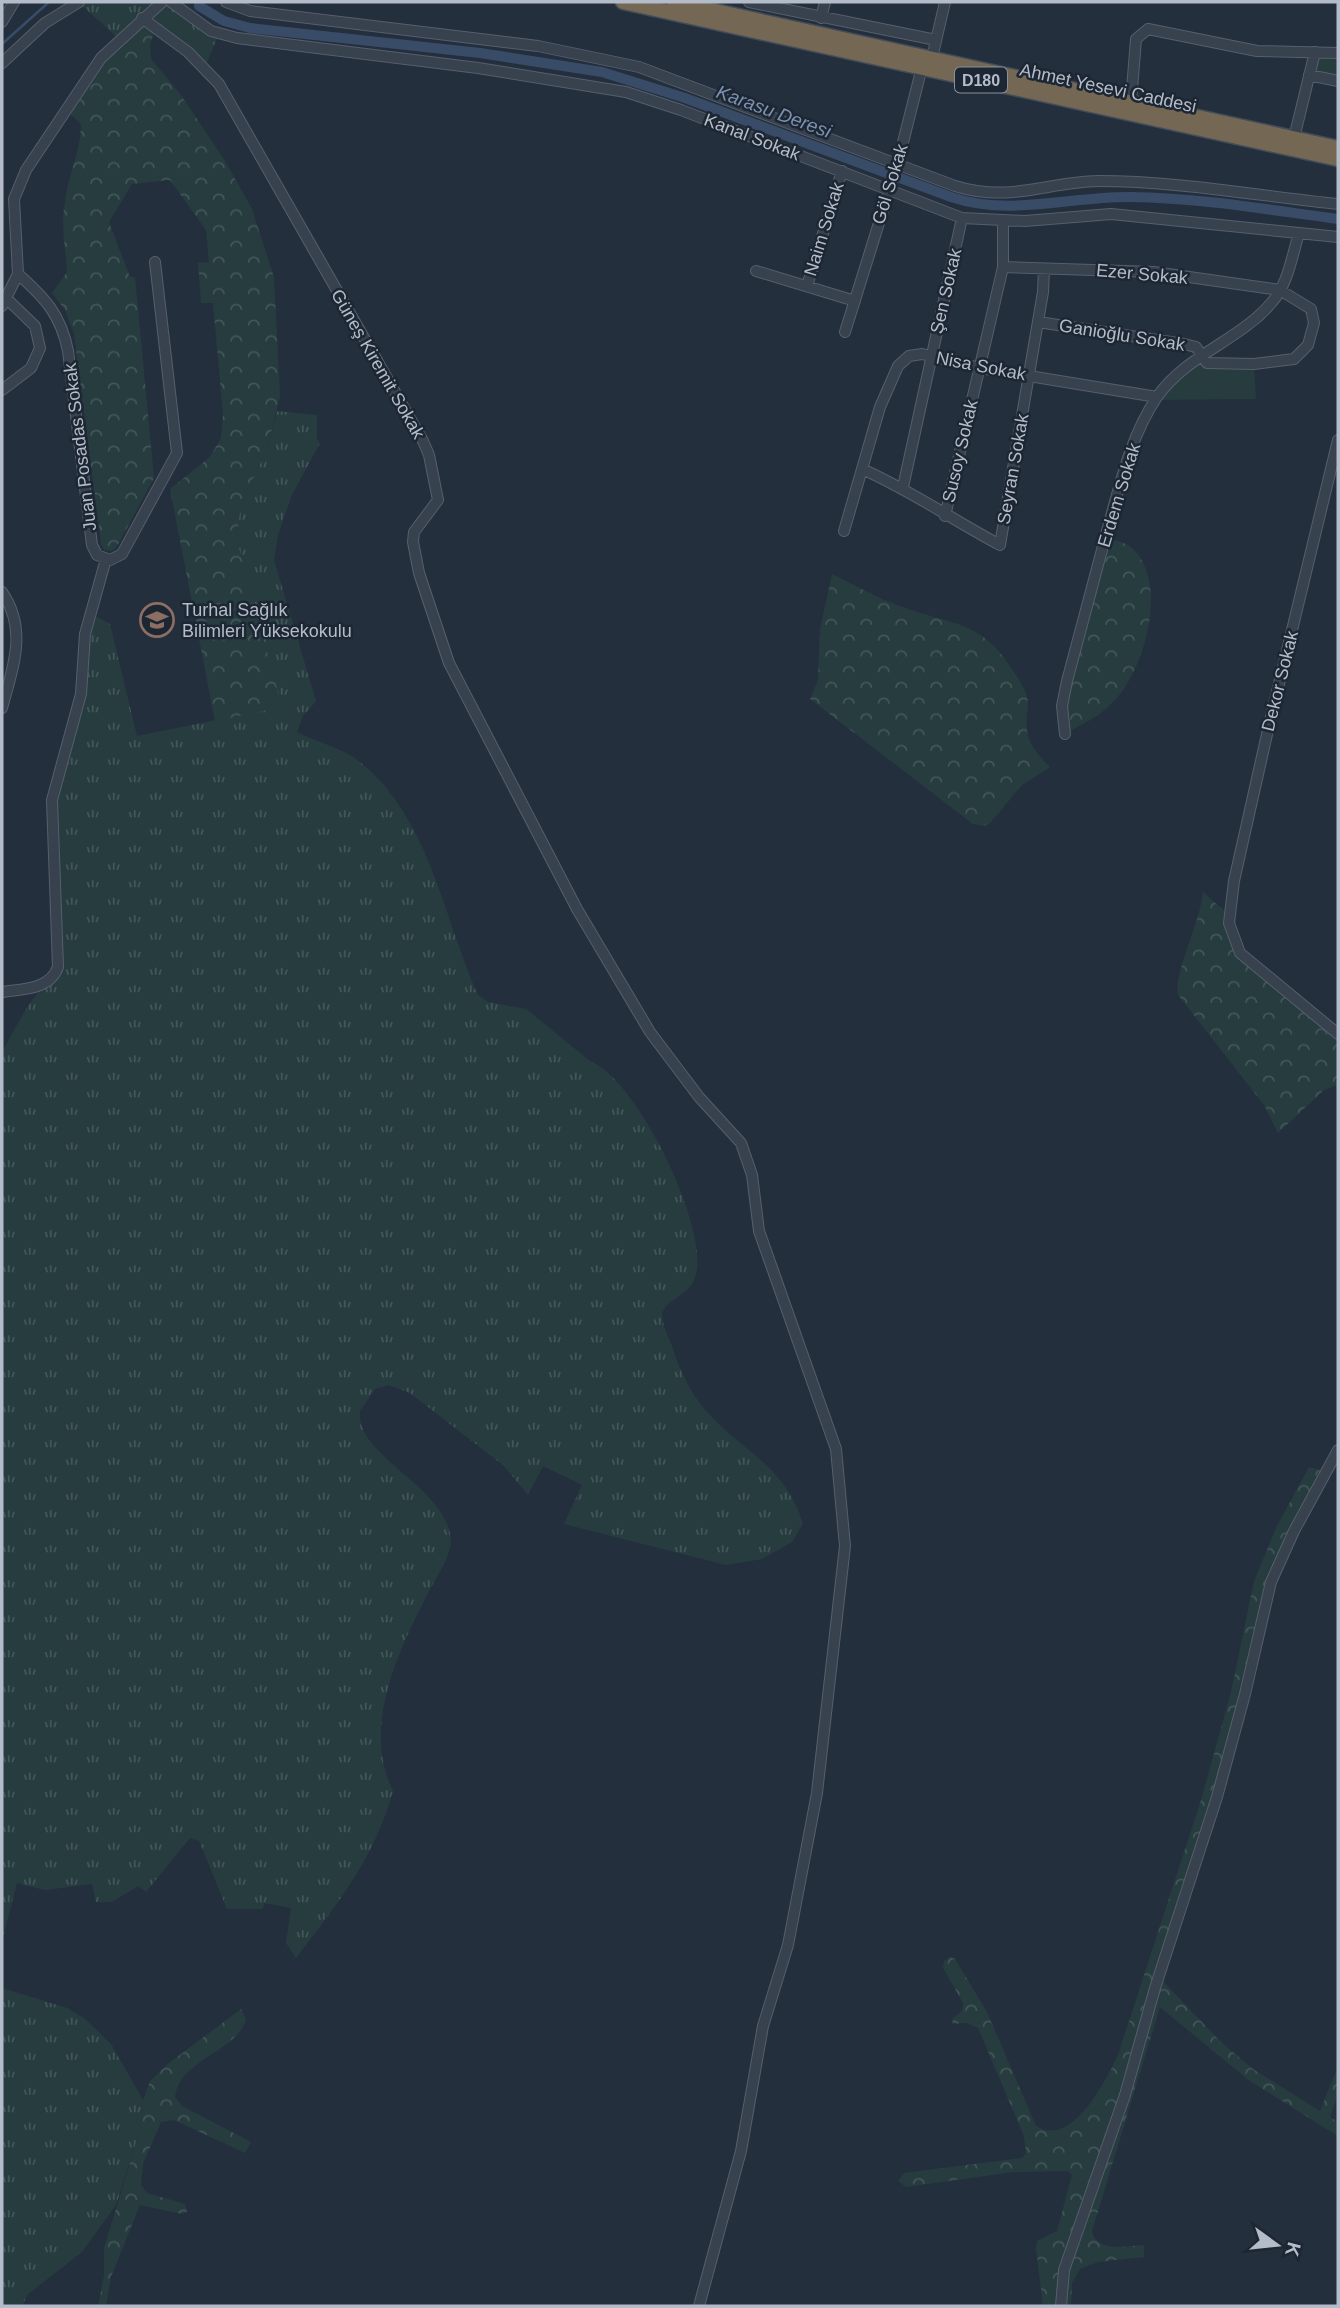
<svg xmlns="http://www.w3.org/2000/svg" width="1340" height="2308" viewBox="0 0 1340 2308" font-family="Helvetica,sans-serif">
<defs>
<pattern id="grass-tufts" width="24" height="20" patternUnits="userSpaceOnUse" patternTransform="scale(1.75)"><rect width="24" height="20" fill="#263c3f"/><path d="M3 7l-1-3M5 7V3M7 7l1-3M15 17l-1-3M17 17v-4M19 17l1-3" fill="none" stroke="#435659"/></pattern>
<pattern id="forest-crowns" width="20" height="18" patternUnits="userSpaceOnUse" patternTransform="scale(1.75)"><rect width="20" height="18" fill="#263c3f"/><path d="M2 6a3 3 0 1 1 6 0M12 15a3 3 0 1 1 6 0" fill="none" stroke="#435659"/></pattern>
</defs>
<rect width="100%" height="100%" fill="#242f3e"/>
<path fill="url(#grass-tufts)" d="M 78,2 L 171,2 L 219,34 L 205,67 L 142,19 L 119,39 Z
M 277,411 L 317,415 L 317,440 L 320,443 L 292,495 L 278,535 L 274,560 L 316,701 L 303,716 L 297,732 C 316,742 339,747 356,759 C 429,814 443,917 478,995 L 488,1002 L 526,1009 L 590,1061 C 637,1080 704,1219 697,1269 C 693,1297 671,1294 662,1313 C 662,1325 669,1338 673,1349 C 680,1372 693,1398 710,1415 C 747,1455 785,1466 803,1524 L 792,1542 L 762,1559 L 726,1565 L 568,1525 L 564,1524 L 582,1485 L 543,1466 L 528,1495 L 504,1466 L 410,1393 L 389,1385 L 375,1389 L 360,1411 C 354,1457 452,1488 451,1544 C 447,1563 434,1580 426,1597 C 397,1654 362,1728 393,1791 C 374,1859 338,1903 296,1958 L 286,1943 L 291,1908 L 264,1903 L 263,1909 L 227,1909 L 199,1841 L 190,1838 L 146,1892 L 138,1886 L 112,1902 L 96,1902 L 92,1884 L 45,1890 L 17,1883 L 2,1941 L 2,1052 C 18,1024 30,996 55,975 L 51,810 L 78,706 L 90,613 L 110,624 L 137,736 L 281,707 L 237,541 L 240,508 L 267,449 Z
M 2,1988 L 67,2008 L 84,2018 L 111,2044 L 143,2100 L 139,2133 L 116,2205 L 82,2252 L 28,2294 L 22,2306 L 2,2306 Z"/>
<path fill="url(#forest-crowns)" d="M 142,18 L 156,28 L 150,44 L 151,59 L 181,95 L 225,161 L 252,209 L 274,277 L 280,396 L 267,449 L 240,508 L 237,541 L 282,707 L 215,721 L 170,489 L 210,457 L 221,438 L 223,414 L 213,303 L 201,303 L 198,263 L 209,262 L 206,230 L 170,180 L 132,184 L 109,222 L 130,277 L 135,277 L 154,478 L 116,548 L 111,551 L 104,550 L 101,544 L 74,334 L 65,310 L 52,293 L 67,272 C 65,242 60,226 66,195 C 70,170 81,150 81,124 L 65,109 L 92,70 Z
M 1106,538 C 1116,541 1128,542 1135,551 C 1168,587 1144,670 1114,701 C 1101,716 1082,724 1065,734 L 1062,713 Z
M 832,574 C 855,585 877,598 900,606 C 960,628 983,619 1019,680 C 1035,706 1024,707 1027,731 C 1029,746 1040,757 1050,767 L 1022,785 L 991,822 L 984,826 L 973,824 L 810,699 L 818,680 L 820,629 Z
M 1203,892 L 1229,915 L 1240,953 L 1338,1034 L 1338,1085 L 1324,1090 L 1278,1133 L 1264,1105 L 1178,995 C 1173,974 1201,921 1203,892 Z
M 1309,1467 L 1326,1472 L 1281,1559 L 1159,1977 L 1221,2042 L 1253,2069 L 1320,2111 L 1338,2066 L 1338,2094 L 1330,2117 L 1338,2122 L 1338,2136 L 1247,2079 L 1160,2007 L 1092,2231 C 1096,2253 1128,2246 1144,2245 L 1144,2257 L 1098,2262 L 1080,2269 L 1072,2283 L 1071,2306 L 1043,2306 L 1036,2248 L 1037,2241 L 1057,2231 L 1072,2175 L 1068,2171 L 1013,2172 L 906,2187 L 898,2181 L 904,2173 L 1022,2158 L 1026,2153 L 1024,2136 L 978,2028 L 966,2023 L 952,2024 L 953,2018 L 962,2011 L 963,2003 L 943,1968 L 944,1961 L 951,1957 L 955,1959 L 987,2012 L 1036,2126 C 1072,2149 1106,2080 1118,2055 L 1202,1797 L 1231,1692 L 1254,1581 L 1277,1526 Z
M 241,2009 L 246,2019 C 238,2051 179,2060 175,2097 L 182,2106 L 251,2142 L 245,2153 L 174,2120 L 161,2122 L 143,2164 L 141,2185 L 147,2193 L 185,2204 L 187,2212 L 182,2214 L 140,2205 L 111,2277 L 106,2306 L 98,2306 L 104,2276 L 104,2248 L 139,2133 L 143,2100 L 150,2081 L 169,2063 Z"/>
<path fill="#263c3f" d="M 1315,52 L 1338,53 L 1338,81 L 1309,75 Z
M 1201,354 L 1207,363 L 1254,364 L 1256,399 L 1156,400 Z"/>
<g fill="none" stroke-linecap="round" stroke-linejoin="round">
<path stroke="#394c67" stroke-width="2.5" d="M 194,2 L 199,6
M 2,44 L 49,2"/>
<path stroke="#394c67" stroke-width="10" d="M 199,6 L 224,21 L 250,28 L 480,53 L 602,72 L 685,98 L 951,197 C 1010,217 1071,196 1131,197 C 1200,198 1270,210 1338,219"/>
<g stroke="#565f6c" stroke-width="12">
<path id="minor" d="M 171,2 L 211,31 L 237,38 L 478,68 L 626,92 L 681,110 L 962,218 L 1025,221 L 1111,214 L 1338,237
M 226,2 L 250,11 L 538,46 L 639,67 L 955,186 C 1010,203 1047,182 1098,181 C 1178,181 1259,196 1338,204
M 749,2 L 936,40
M 142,18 L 188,52 L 219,84 L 423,441 L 429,455 L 438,500 L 414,532 L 413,542 L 419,573 L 449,663 L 577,909 L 650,1032 L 699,1097 L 741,1143 L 752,1175 L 759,1231 L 836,1449 L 845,1546 L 817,1793 L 788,1945 L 763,2026 L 741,2151 L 699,2306
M 821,18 L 825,2
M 2,22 L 14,2
M 932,58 L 945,2
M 2,63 L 45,23 L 79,2
M 1309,75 L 1338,81
M 1131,102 L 1136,39 L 1148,29 L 1257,51 L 1338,53
M 1294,138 L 1315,52
M 1003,267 L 1154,272 L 1280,290 L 1311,309 L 1314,323 L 1308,345 L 1294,359 L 1254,364 L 1207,363 L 1196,347 L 1184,344 L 1038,322
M 756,271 L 855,301
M 18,274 C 45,298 61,315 68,351 L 92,545 L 97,555 L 110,560 L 122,554 L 177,453 L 155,262
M 807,286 L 842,171
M 2,306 L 18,274 L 14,199 L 26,170 L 101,58 L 162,2
M 845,332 L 898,162 L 922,67
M 2,390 L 31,368 L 40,348 L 35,326 L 7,299
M 1338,440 L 1270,721 L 1234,881 L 1229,923 L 1240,953 L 1338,1034
M 862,469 C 910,490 953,520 1000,545 L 1043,292 L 1044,269
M 903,487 L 962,218
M 945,516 L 1003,267 L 1003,221
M 844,531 L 880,407 L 898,366 L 909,356 L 922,354 L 980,368 L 1157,397
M 2,592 C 28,630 13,667 2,708
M 1065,734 L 1062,706 L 1067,681 C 1080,631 1094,581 1107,531 C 1120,485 1130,437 1157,397 C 1187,354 1241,340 1272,302 C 1288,284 1292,256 1299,233
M 2,992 C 22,989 50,990 58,967 L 52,800 L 81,694 L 85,634 L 106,559
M 1061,2306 L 1064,2270 L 1125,2095 L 1155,1988 L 1217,1797 L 1245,1694 L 1271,1582 L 1294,1531 L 1338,1450"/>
</g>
<g stroke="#434c59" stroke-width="17">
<path id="highway" d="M 623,2 L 1338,159
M 674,2 L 1338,148"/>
</g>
<use href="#minor" stroke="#38414e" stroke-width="10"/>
<use href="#highway" stroke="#746855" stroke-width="14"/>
</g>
<defs>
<g id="university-ring" transform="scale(1.75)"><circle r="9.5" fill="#1d2633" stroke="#8d6e63" stroke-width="1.5"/><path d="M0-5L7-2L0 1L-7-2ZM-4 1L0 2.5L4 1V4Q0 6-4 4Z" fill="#8d6e63"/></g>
</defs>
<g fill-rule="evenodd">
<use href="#university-ring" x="157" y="620"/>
</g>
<g text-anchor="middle" stroke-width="5" stroke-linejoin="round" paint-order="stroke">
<rect fill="#1d2633" stroke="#878f9c" stroke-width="2" x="955" y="67.5" width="52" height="25" rx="5"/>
<g font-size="16" font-weight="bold" fill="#b4bcc9">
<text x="981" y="86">D180</text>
</g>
<g font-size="18" fill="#b4bcc9" stroke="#1d2633">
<text transform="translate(1108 88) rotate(12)" y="6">Ahmet Yesevi Caddesi</text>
<text transform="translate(752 137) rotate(21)" y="6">Kanal Sokak</text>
<text transform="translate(890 184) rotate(-73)" y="6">Göl Sokak</text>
<text transform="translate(824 229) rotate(-73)" y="6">Naim Sokak</text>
<text transform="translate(1142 274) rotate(5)" y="6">Ezer Sokak</text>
<text transform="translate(946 291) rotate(-77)" y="6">Şen Sokak</text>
<text transform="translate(1122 335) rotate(9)" y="6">Ganioğlu Sokak</text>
<text transform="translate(378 364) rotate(60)" y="6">Güneş Kiremit Sokak</text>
<text transform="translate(981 366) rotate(11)" y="6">Nisa Sokak</text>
<text transform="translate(80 447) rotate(-97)" y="6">Juan Posadas Sokak</text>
<text transform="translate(960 451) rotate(-77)" y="6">Susoy Sokak</text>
<text transform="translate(1013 469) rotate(-80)" y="6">Seyran Sokak</text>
<text transform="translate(1119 495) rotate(-73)" y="6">Erdem Sokak</text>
<text transform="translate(1280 681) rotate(-76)" y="6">Dekor Sokak</text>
</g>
<g font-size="18" fill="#b4bcc9" stroke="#1d2633" text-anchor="start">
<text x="182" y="616">Turhal Sağlık<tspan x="182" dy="21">Bilimleri Yüksekokulu</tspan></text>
</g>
<g font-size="19" font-style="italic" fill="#7c92b1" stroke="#1d2633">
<text transform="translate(774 111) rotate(20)" y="7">Karasu Deresi</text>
</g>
</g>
<rect width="1340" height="2308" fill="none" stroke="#b4bcc9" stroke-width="7"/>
<g transform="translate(1277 2245) rotate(105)" stroke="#1d2633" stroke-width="5" paint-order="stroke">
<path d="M0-5L12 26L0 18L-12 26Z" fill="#b4bcc9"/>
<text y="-10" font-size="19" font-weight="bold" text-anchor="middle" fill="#b4bcc9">K</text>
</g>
</svg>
